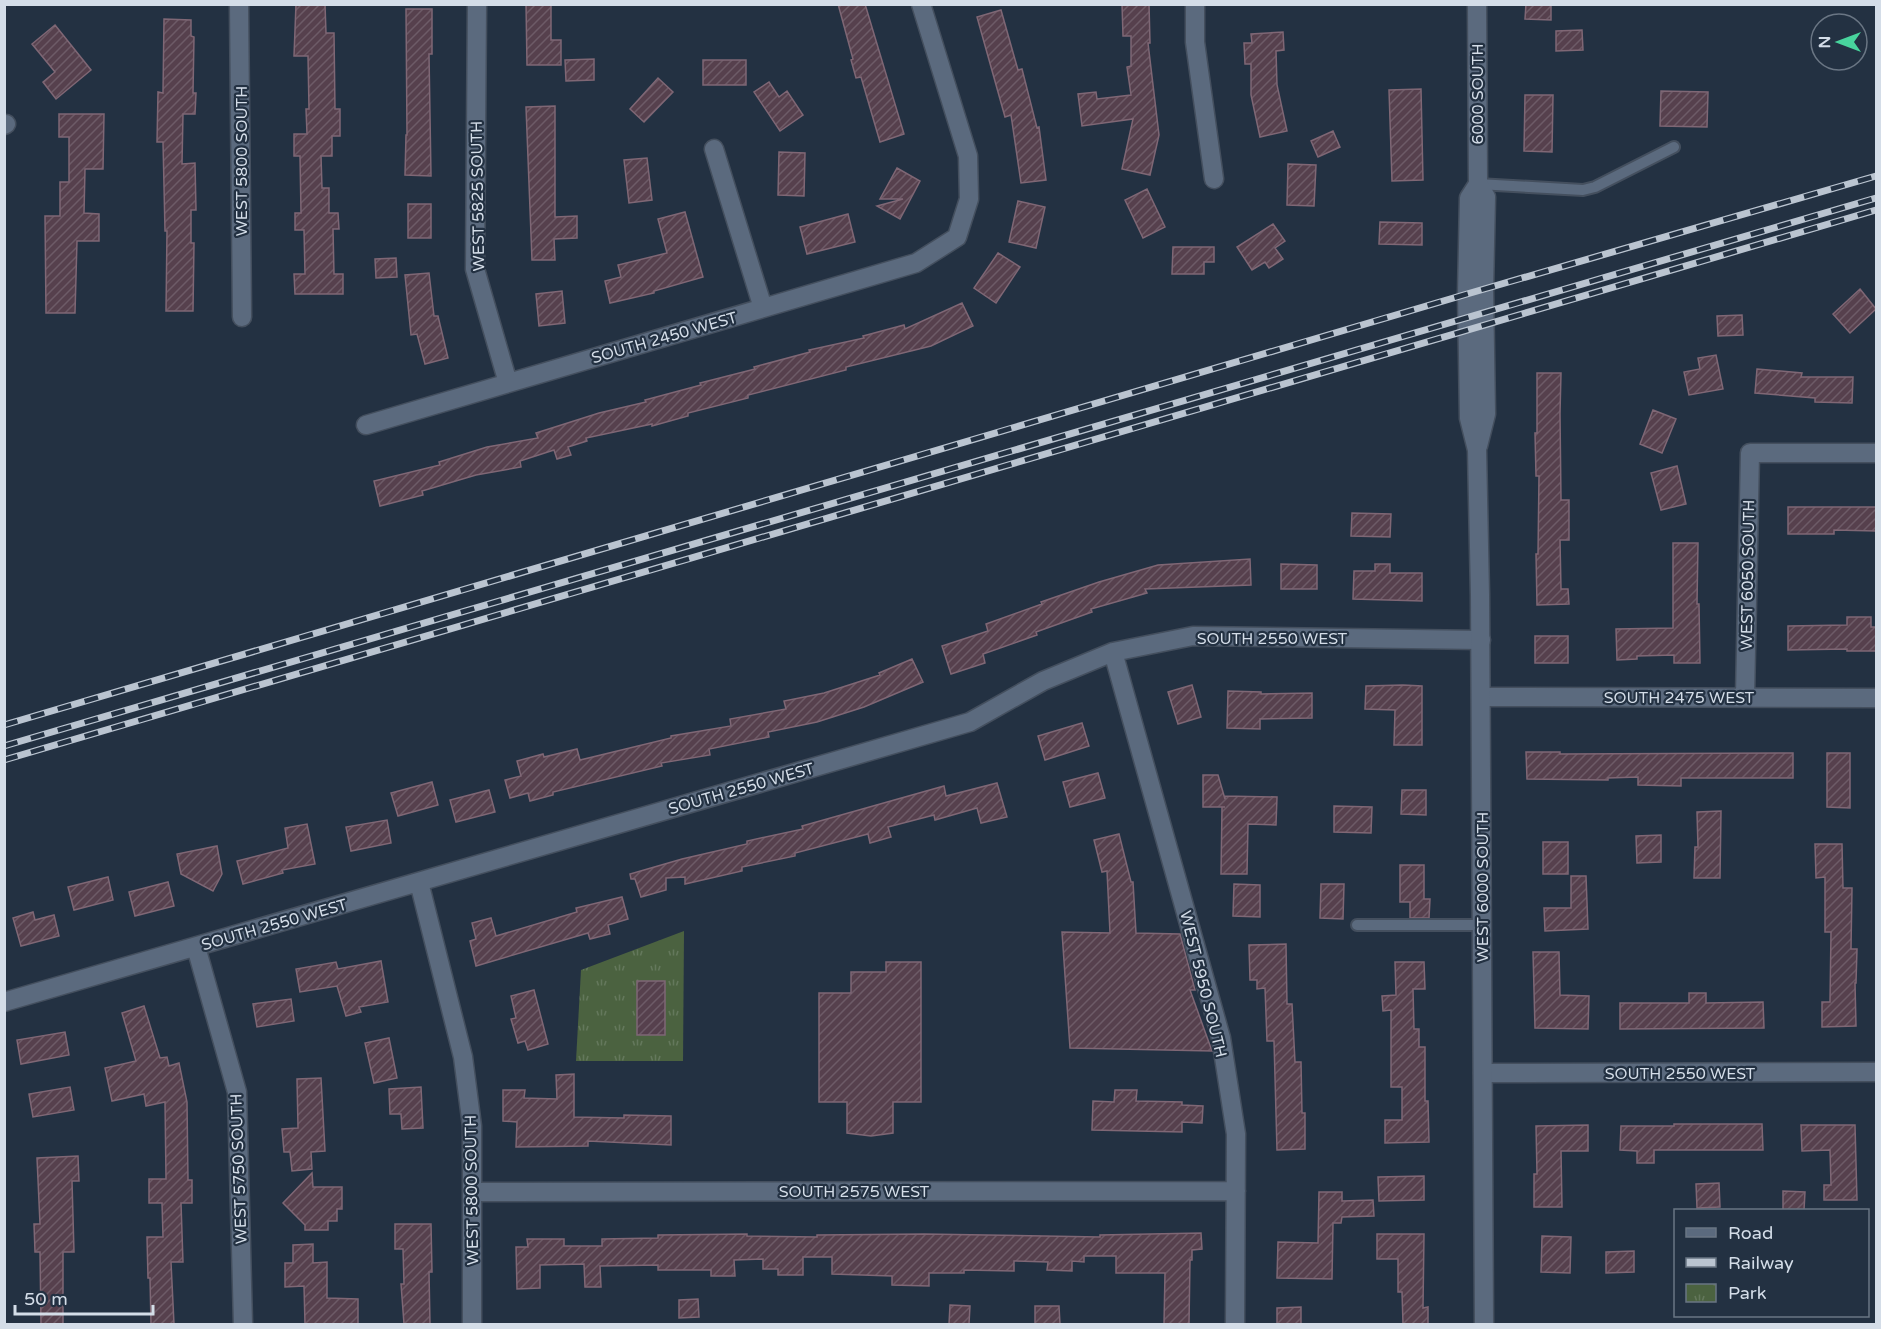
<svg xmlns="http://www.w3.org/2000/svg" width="1881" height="1329" viewBox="0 0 1881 1329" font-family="'Varela Round',sans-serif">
<defs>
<pattern id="park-tufts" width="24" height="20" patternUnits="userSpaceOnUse" patternTransform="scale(1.5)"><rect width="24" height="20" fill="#4b6240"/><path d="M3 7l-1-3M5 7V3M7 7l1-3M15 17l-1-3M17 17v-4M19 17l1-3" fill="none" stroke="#64785c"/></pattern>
<pattern id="building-hatch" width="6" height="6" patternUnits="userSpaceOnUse" patternTransform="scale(1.5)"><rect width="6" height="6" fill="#56404d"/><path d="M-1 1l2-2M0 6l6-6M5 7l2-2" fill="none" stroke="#6d5b67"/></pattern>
</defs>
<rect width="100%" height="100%" fill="#233142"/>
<path fill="url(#park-tufts)" d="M 684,931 L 683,1061 L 576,1061 L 581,970 Z"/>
<path fill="url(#building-hatch)" stroke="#7f6775" stroke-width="1.5" d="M 296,4 L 325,4 L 326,33 L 334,33 L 335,109 L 340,109 L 340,136 L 332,136 L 332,156 L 321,156 L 322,188 L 329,188 L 329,213 L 338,213 L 339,229 L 333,229 L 334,274 L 343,274 L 343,294 L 295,294 L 294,274 L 305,274 L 304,230 L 295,230 L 295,213 L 301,213 L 300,156 L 294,156 L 294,134 L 307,134 L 306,109 L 309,109 L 308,56 L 294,56 Z
M 526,4 L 551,4 L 551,40 L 561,40 L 561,65 L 527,65 Z
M 838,4 L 865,4 L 904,134 L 880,142 L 861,77 L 856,78 L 851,60 L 853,59 Z
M 1122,4 L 1149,4 L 1150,43 L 1148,43 L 1159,135 L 1150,175 L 1122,169 L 1133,119 L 1082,126 L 1078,94 L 1096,92 L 1097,99 L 1131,95 L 1127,67 L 1131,66 L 1131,36 L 1123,36 Z
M 1526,4 L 1551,4 L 1551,20 L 1525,19 Z
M 406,9 L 432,9 L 432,54 L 429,54 L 431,176 L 405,175 L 406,135 L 407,135 Z
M 1001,10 L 1018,70 L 1022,69 L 1037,128 L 1039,127 L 1046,180 L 1021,183 L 1011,115 L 1005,117 L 977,17 Z
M 164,19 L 191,20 L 191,36 L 194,37 L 193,93 L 196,93 L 195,114 L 183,114 L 182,164 L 195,163 L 196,210 L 191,210 L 191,243 L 194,243 L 193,311 L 166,311 L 167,231 L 165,231 L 163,142 L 157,142 L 158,92 L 163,93 Z
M 55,25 L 91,70 L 56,99 L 43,82 L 55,72 L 32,44 Z
M 1582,30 L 1583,50 L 1556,51 L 1556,31 Z
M 1283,32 L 1284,50 L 1276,51 L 1277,85 L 1287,131 L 1260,137 L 1251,95 L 1251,64 L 1245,64 L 1244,43 L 1252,43 L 1251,34 Z
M 594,59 L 594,80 L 566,81 L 565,60 Z
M 703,60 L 746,60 L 746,85 L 703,85 Z
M 658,78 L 673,92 L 644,122 L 630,109 Z
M 769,82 L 779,97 L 787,91 L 803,115 L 780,131 L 754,92 Z
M 1421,89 L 1423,180 L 1392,181 L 1389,90 Z
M 1661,91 L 1708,92 L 1707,127 L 1660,126 Z
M 1525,95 L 1553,95 L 1552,152 L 1524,151 Z
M 555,106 L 555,217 L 577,216 L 577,238 L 554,239 L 555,260 L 532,260 L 526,107 Z
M 59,114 L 104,114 L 103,169 L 85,169 L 84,213 L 99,214 L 99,241 L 77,241 L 75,313 L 46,313 L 45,216 L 60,216 L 60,182 L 69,182 L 69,137 L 59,137 Z
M 1333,131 L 1340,147 L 1318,157 L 1311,141 Z
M 779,152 L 805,153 L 804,196 L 778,195 Z
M 647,158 L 652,200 L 629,203 L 624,160 Z
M 1288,164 L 1316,165 L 1314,206 L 1287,205 Z
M 897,168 L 920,181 L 900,219 L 877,206 L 903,199 L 880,199 Z
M 1147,189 L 1165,227 L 1143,238 L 1125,200 Z
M 1018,201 L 1045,207 L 1036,248 L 1009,242 Z
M 408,204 L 431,204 L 431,238 L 408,238 Z
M 685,212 L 703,277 L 654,291 L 654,293 L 610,303 L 605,281 L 621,277 L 618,265 L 667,253 L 658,219 Z
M 848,214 L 855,242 L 807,254 L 800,227 Z
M 1380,222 L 1422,223 L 1422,245 L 1379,244 Z
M 1273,224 L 1285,241 L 1275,248 L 1283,259 L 1269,268 L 1265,262 L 1252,270 L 1237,247 Z
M 1173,247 L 1214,247 L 1214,262 L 1204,262 L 1204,274 L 1172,274 Z
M 998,253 L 1020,267 L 996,303 L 974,288 Z
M 396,258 L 397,277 L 376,278 L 375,259 Z
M 429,273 L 434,316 L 438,316 L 448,358 L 425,364 L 417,334 L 411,335 L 405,275 Z
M 1860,289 L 1876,309 L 1850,333 L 1833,314 Z
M 562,291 L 565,323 L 539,326 L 536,294 Z
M 962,303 L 973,326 L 931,346 L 846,367 L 846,370 L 748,395 L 748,398 L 688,413 L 688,416 L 652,426 L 652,424 L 586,438 L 587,441 L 568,447 L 571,455 L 557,459 L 554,450 L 520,461 L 521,467 L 476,475 L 422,491 L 423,495 L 380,506 L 374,481 L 440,465 L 439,462 L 487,447 L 538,438 L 536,433 L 599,413 L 646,402 L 645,400 L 701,385 L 700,383 L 755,369 L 754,367 L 810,352 L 809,350 L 864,338 L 863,336 L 904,325 L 905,329 Z
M 1742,315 L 1743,335 L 1718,336 L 1717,316 Z
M 1716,355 L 1723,389 L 1689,395 L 1684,372 L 1700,369 L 1698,358 Z
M 1757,369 L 1802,373 L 1801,377 L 1853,377 L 1852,403 L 1815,402 L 1815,398 L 1755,393 Z
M 1537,373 L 1561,373 L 1560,414 L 1561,500 L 1569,500 L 1569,540 L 1560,540 L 1561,589 L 1568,589 L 1569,604 L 1537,605 L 1536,554 L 1538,554 L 1539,476 L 1536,476 L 1535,433 L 1537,433 Z
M 1653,410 L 1676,419 L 1662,453 L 1640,444 Z
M 1677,466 L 1686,504 L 1661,510 L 1651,473 Z
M 1788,507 L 1876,507 L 1876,531 L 1834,530 L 1834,534 L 1788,534 Z
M 1352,513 L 1391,514 L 1390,537 L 1351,536 Z
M 1673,543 L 1698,543 L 1697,604 L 1699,604 L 1700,663 L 1674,663 L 1674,655 L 1637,656 L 1637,659 L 1617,660 L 1616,629 L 1673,628 Z
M 1250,559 L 1251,585 L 1145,589 L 1147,593 L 1091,609 L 1092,612 L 1036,632 L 1037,635 L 983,654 L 985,663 L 951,674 L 942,646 L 988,631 L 986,624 L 1042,604 L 1041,602 L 1099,582 L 1158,565 Z
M 1281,564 L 1317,565 L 1317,589 L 1281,589 Z
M 1375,564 L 1390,564 L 1390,573 L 1422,573 L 1422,601 L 1353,599 L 1354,571 L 1375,571 Z
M 1847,617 L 1871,617 L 1871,627 L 1876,627 L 1876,651 L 1847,651 L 1847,649 L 1788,650 L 1788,626 L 1847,625 Z
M 1535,636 L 1568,636 L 1568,663 L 1535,663 Z
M 912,659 L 923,682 L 864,707 L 817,722 L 768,732 L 769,737 L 709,749 L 710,755 L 661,763 L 662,766 L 553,792 L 553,795 L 530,801 L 528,793 L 510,798 L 505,780 L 521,776 L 517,761 L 543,754 L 544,757 L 577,749 L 580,760 L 671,738 L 671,736 L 731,726 L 730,719 L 786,709 L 784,701 L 824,693 L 880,675 L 879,673 Z
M 1192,685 L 1201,717 L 1178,724 L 1168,692 Z
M 1403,685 L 1422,686 L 1422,745 L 1394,745 L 1395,710 L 1365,709 L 1366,686 Z
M 1228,691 L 1261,692 L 1261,694 L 1312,693 L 1312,718 L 1260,719 L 1260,729 L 1227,728 Z
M 1082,723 L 1089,746 L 1045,760 L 1038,736 Z
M 1526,752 L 1560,752 L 1560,754 L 1793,753 L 1793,778 L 1681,778 L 1681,786 L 1638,785 L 1638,777 L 1608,778 L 1608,780 L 1527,779 Z
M 1827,753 L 1850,753 L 1850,808 L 1827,807 Z
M 1098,773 L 1105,798 L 1070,807 L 1063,782 Z
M 1203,775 L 1218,775 L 1225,799 L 1225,796 L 1277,797 L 1276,825 L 1248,824 L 1247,874 L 1221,874 L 1222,807 L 1225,807 L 1203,807 Z
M 432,782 L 438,805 L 398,816 L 391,793 Z
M 997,783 L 1007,817 L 981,823 L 977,808 L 935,820 L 934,815 L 888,827 L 891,837 L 870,843 L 868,834 L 795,853 L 795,856 L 742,867 L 742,871 L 685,884 L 685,877 L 666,878 L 666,890 L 641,897 L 635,879 L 631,879 L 630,874 L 682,859 L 747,844 L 747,841 L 803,829 L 802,826 L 944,786 L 946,796 Z
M 489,790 L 495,812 L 456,822 L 450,800 Z
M 1402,790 L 1426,790 L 1426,815 L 1401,814 Z
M 1334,806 L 1372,807 L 1371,833 L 1334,832 Z
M 1721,811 L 1720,878 L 1694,878 L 1695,847 L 1698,847 L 1697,812 Z
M 387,820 L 391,843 L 351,851 L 346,827 Z
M 307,824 L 315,864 L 282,870 L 283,873 L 243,884 L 237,861 L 288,848 L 285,828 Z
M 1119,834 L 1131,882 L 1133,882 L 1136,933 L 1180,934 L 1195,990 L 1190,990 L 1212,1051 L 1070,1048 L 1062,932 L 1110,933 L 1107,871 L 1102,872 L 1094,840 Z
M 1661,835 L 1661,862 L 1637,863 L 1636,836 Z
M 1543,842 L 1568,842 L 1568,874 L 1543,874 Z
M 1815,844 L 1842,844 L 1843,888 L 1852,888 L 1851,949 L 1857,949 L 1856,983 L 1855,983 L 1856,1026 L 1822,1027 L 1822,1002 L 1830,1002 L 1831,932 L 1825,932 L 1825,877 L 1816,878 Z
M 217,846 L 222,874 L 213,891 L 181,874 L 177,854 Z
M 1400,865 L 1424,865 L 1424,899 L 1430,899 L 1429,918 L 1410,918 L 1410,902 L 1400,902 Z
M 1571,876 L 1586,876 L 1588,929 L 1545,931 L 1544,908 L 1571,908 Z
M 108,877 L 113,900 L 74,910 L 68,887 Z
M 168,882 L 174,906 L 135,916 L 129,892 Z
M 1234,884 L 1260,885 L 1260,917 L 1233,916 Z
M 1321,884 L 1344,884 L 1343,919 L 1320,918 Z
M 622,897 L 628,919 L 608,925 L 610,934 L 590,939 L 588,933 L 476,966 L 470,941 L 476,939 L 472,923 L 491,918 L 496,936 L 577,912 L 576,908 Z
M 33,912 L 35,920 L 54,915 L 59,936 L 21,946 L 13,918 Z
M 1286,944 L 1287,1004 L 1292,1004 L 1295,1062 L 1301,1062 L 1302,1113 L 1305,1113 L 1305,1149 L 1277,1150 L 1274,1041 L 1267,1041 L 1265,988 L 1257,989 L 1257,980 L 1250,980 L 1249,945 Z
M 1533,952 L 1559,952 L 1560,995 L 1589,996 L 1588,1029 L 1535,1028 Z
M 381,961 L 388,1002 L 359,1007 L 361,1012 L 346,1016 L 337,986 L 300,992 L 296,969 L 336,962 L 338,969 Z
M 886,962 L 921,962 L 921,1102 L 893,1102 L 893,1133 L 871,1136 L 847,1133 L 847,1102 L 819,1102 L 819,993 L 851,993 L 851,972 L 886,972 Z
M 1395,962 L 1424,962 L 1425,989 L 1413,989 L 1414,1029 L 1419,1029 L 1419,1047 L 1425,1047 L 1425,1101 L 1428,1101 L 1429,1142 L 1385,1143 L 1385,1120 L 1402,1120 L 1402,1087 L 1391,1087 L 1391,1010 L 1383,1011 L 1382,996 L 1396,995 Z
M 637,981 L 665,981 L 665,1035 L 637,1035 Z
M 534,990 L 548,1044 L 528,1050 L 525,1041 L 518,1043 L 511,1019 L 516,1018 L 511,996 Z
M 1689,993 L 1706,993 L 1706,1003 L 1763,1002 L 1764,1028 L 1620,1029 L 1620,1003 L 1689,1003 Z
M 291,999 L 294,1021 L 257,1027 L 253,1004 Z
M 144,1006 L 160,1058 L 167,1057 L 169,1066 L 179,1063 L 187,1102 L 188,1180 L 192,1180 L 192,1203 L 181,1203 L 183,1262 L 171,1262 L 174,1324 L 151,1324 L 150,1278 L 148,1278 L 147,1237 L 163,1237 L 162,1203 L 149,1203 L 149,1179 L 166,1179 L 165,1102 L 146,1106 L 144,1094 L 112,1101 L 105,1068 L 136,1061 L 122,1013 Z
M 65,1032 L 69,1055 L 21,1064 L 17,1040 Z
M 389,1038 L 397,1078 L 374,1083 L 365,1043 Z
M 574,1074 L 574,1117 L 624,1118 L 624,1115 L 671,1116 L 671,1145 L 588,1141 L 588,1146 L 516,1147 L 517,1122 L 503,1121 L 503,1090 L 525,1090 L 524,1098 L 557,1099 L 556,1075 Z
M 321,1078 L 325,1151 L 311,1152 L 312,1169 L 292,1171 L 290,1152 L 284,1152 L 282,1129 L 298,1128 L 297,1079 Z
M 70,1087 L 74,1110 L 33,1117 L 29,1094 Z
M 421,1087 L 423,1128 L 402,1129 L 401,1114 L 390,1114 L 389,1089 Z
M 1115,1090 L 1137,1090 L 1136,1101 L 1182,1102 L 1182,1105 L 1203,1106 L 1202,1123 L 1182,1122 L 1182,1132 L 1092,1130 L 1093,1101 L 1114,1102 Z
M 1674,1124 L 1762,1124 L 1763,1150 L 1654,1150 L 1654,1163 L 1637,1163 L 1637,1151 L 1620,1150 L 1621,1126 L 1674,1126 Z
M 1588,1125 L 1588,1151 L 1561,1151 L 1562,1207 L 1534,1207 L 1534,1174 L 1537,1174 L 1536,1126 Z
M 1801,1125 L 1855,1125 L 1857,1200 L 1824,1200 L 1824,1185 L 1831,1185 L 1830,1150 L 1802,1151 Z
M 78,1156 L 79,1181 L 72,1181 L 74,1252 L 63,1252 L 63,1324 L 41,1324 L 40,1252 L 35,1252 L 34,1224 L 40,1224 L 37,1158 Z
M 312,1173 L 313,1187 L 342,1187 L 342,1209 L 337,1209 L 337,1221 L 328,1221 L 328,1230 L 305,1230 L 305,1225 L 283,1203 Z
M 1424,1176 L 1424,1200 L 1379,1201 L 1378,1177 Z
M 1719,1183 L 1720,1207 L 1697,1208 L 1696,1184 Z
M 1783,1191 L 1805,1192 L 1804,1210 L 1783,1210 Z
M 1319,1192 L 1342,1192 L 1342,1201 L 1373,1200 L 1374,1216 L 1342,1217 L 1341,1223 L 1333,1223 L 1332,1279 L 1277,1278 L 1278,1242 L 1318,1243 Z
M 395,1224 L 431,1224 L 432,1272 L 429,1272 L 430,1324 L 404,1324 L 401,1284 L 404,1284 L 403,1249 L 395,1249 Z
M 1201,1233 L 1202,1249 L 1192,1250 L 1192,1260 L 1190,1260 L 1189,1324 L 1164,1324 L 1165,1273 L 1116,1273 L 1116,1256 L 1084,1256 L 1084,1262 L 1072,1261 L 1072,1271 L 1047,1270 L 1048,1262 L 1014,1261 L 1014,1271 L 964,1270 L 964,1273 L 929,1273 L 929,1286 L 892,1285 L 892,1276 L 832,1274 L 832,1257 L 803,1257 L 803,1275 L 778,1275 L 778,1269 L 763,1269 L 763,1259 L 734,1260 L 735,1276 L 711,1276 L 711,1270 L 658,1270 L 658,1265 L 600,1266 L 601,1287 L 585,1287 L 584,1264 L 540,1265 L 540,1288 L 517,1289 L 516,1247 L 528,1247 L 527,1239 L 564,1239 L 564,1246 L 602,1246 L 602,1239 L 658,1238 L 658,1235 L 747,1234 L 747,1236 L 817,1237 L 817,1235 L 924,1234 L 1100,1237 L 1100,1235 Z
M 1377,1234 L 1424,1234 L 1423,1308 L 1428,1307 L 1428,1324 L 1403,1324 L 1402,1292 L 1398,1292 L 1398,1259 L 1377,1259 Z
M 1542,1236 L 1571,1237 L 1570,1273 L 1541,1272 Z
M 313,1244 L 313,1263 L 327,1262 L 327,1298 L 358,1299 L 358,1324 L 305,1324 L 304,1286 L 285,1287 L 285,1263 L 293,1263 L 293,1245 Z
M 1634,1251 L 1634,1272 L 1606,1273 L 1606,1252 Z
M 698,1299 L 699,1317 L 679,1318 L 679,1300 Z
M 950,1305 L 970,1306 L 969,1324 L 949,1324 Z
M 1035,1306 L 1059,1306 L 1060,1324 L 1035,1324 Z
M 1301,1307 L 1301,1324 L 1277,1324 L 1277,1308 Z"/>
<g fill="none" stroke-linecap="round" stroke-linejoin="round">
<g stroke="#444f5e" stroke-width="14">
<path id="service" d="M 1478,184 L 1583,190 L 1595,187 L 1674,147
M 1357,925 L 1483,925"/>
</g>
<g stroke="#444f5e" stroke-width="21">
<path id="minor" d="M 239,4 L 242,317
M 477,4 L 475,269 L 508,383
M 1195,4 L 1195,42 L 1214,179
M 4,125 L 6,124
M 714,149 L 763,308
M 366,425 L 916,263 L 957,237 L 969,199 L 968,156 L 921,4
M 1113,652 L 1221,1038 L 1236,1134 L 1235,1324
M 1481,697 L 1876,698
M 1745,697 L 1750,453 L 1876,453
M 419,882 L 463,1057 L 472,1126 L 472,1324
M 196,947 L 237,1092 L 243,1324
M 4,1002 L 970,722 L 1043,681 L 1113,652 L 1193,636 L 1481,640
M 1483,1073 L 1876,1072
M 472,1192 L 1236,1191"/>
</g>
<g stroke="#444f5e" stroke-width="21">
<path id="tertiary" d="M 1477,4 L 1478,184 L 1486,197 L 1484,289 L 1486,414 L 1478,446
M 1478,184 L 1469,198 L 1467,294 L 1469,418 L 1477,450 L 1480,595 L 1484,1324"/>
</g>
<use href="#service" stroke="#5b6a7e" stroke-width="10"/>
<use href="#minor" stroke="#5b6a7e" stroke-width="18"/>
<use href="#tertiary" stroke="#5b6a7e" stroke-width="18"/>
<g stroke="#bac4d0" stroke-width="7">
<path id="rail" d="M 4,725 L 1467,294 L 1876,176
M 4,746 L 1876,198
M 4,760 L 1876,210"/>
</g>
<use href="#rail" stroke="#233142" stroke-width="4.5" stroke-dasharray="14" stroke-linecap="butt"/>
</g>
<g text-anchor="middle" stroke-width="4.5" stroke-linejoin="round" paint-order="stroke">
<g font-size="16" fill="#d4dde8" stroke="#233142">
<text transform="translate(1477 94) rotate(-90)" y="6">6000 SOUTH</text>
<text transform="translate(241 161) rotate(-90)" y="6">WEST 5800 SOUTH</text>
<text transform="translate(477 196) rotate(-91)" y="6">WEST 5825 SOUTH</text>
<text transform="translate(664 337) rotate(-16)" y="6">SOUTH 2450 WEST</text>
<text transform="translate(1747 575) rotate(-89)" y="6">WEST 6050 SOUTH</text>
<text x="1272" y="644">SOUTH 2550 WEST</text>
<text x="1679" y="703">SOUTH 2475 WEST</text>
<text transform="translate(741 788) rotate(-16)" y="6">SOUTH 2550 WEST</text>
<text transform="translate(1482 887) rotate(-90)" y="6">WEST 6000 SOUTH</text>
<text transform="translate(274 924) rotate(-16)" y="6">SOUTH 2550 WEST</text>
<text transform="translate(1204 984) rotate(76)" y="6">WEST 5950 SOUTH</text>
<text x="1680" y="1079">SOUTH 2550 WEST</text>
<text transform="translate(238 1169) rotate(-92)" y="6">WEST 5750 SOUTH</text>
<text transform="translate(471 1190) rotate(-91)" y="6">WEST 5800 SOUTH</text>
<text x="854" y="1197">SOUTH 2575 WEST</text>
</g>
</g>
<rect width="1881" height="1329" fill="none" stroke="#d4dde8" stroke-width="12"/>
<rect x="1674" y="1209" width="195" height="108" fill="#233142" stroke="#6a7684" stroke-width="1.5"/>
<rect x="1686" y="1228" width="30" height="9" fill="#5b6a7e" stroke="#6a7684" stroke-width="1.5"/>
<text x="1728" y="1239" font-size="18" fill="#d4dde8">Road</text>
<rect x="1686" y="1258" width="30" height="9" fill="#bac4d0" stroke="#6a7684" stroke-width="1.5"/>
<text x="1728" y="1269" font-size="18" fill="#d4dde8">Railway</text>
<rect x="1686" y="1284" width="30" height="18" fill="url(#park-tufts)" stroke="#6a7684" stroke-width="1.5"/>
<text x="1728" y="1299" font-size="18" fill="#d4dde8">Park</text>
<g transform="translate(1839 42) rotate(270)"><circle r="28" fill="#233142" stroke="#6a7684" stroke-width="1.5"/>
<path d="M0-4.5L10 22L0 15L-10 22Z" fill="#48d49d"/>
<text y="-9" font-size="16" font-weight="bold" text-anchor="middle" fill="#d4dde8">N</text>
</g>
<path d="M15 1305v9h138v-9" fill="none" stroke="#d4dde8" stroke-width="3"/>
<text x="24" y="1305" font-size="18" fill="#d4dde8" stroke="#233142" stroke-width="4.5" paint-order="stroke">50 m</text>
</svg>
